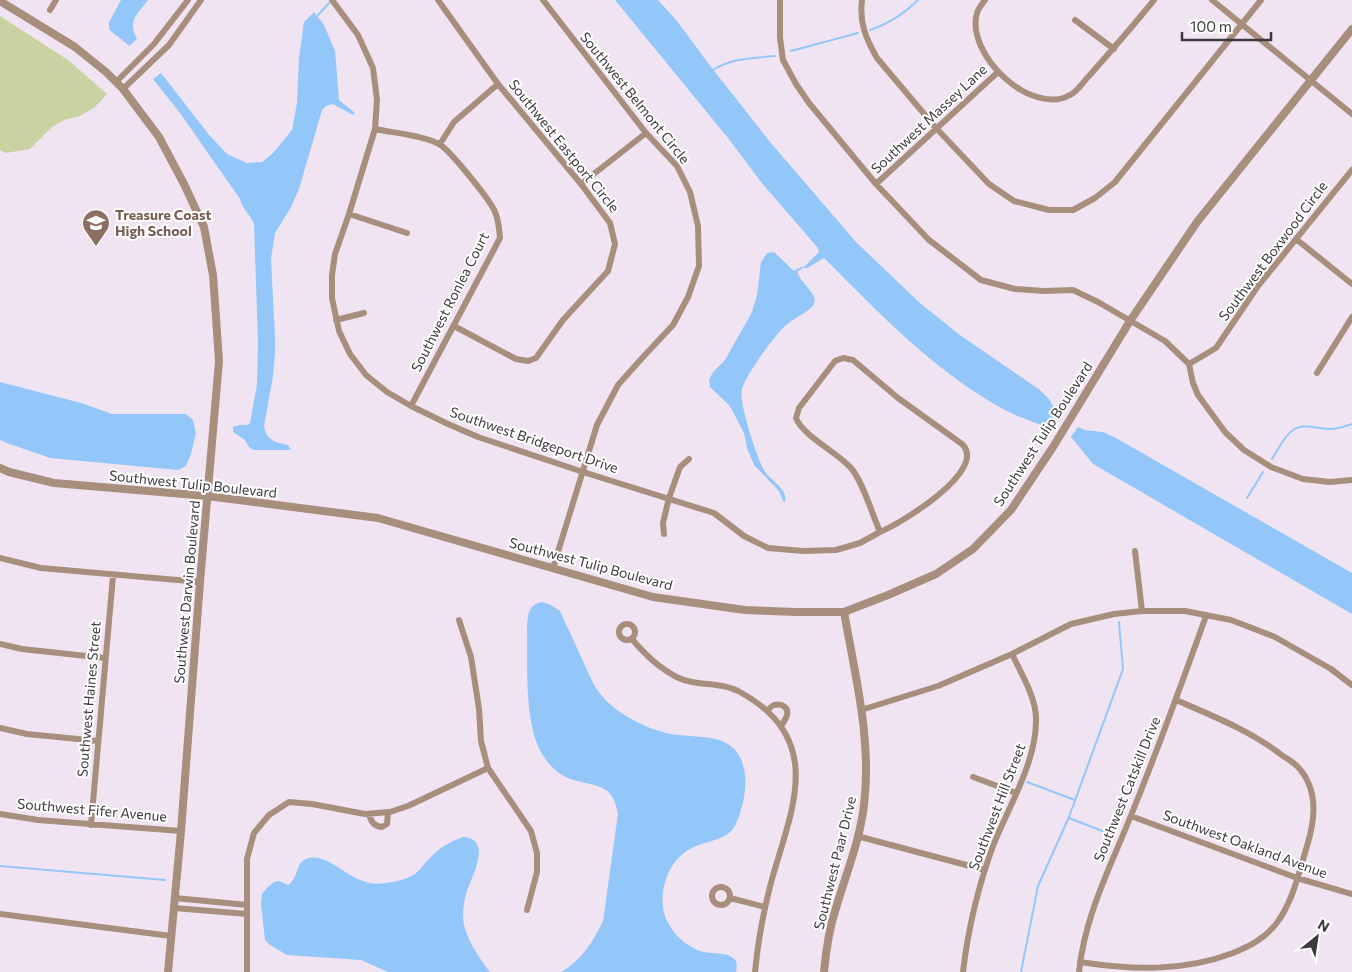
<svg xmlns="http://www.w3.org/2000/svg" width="1352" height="972" viewBox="0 0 1352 972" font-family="Commissioner,sans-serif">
<rect width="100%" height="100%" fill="#f1e4f2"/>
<path fill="#cad2a1" d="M 0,16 L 68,60 L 107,94 L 95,107 L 80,116 L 64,120 L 52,127 L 30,149 L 6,153 L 0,150 Z"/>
<path fill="#93c7f9" d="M 121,0 L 148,0 C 137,15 127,20 137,39 L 129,46 C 123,39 115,36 109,29 L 109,22 Z
M 615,0 L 658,0 L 677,21 L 708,63 L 770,142 L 856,242 L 921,304 L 960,335 L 1040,390 L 1049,399 L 1057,413 L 1049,428 C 1033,422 1018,417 1003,409 C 934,371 879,313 824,258 L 807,268 L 803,268 L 819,252 L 818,248 L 761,182 L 728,138 Z
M 314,12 L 324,25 L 335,51 L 339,100 L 355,113 L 353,115 L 333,104 L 326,106 L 322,110 L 299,189 L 291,207 L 275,233 L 271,259 L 275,336 L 275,353 L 273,376 L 264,426 C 267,441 275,442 288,445 L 291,450 L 254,450 L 249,447 L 244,439 L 233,432 L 233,427 L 239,425 L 247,425 L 250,423 L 257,384 L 258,342 L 254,224 C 250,214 242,209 240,199 L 180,113 L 153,79 L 161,73 L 210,136 L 227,154 L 247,163 L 262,162 L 273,153 L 292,130 L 297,103 L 299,57 L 304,22 Z
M 774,252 L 794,271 L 797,270 C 799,281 811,288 815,299 L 813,306 C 805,314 794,318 785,326 C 774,336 746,375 742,389 C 738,401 757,458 764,470 C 769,480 791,490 784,503 L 779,491 L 754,465 L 747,448 L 744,433 L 732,410 L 729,405 L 710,387 L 709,380 L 713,372 L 725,360 L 752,312 L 757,295 L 761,262 L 767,253 Z
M 0,382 L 81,403 L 112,414 L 186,414 L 193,420 L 196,433 L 191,454 L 186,466 L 178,470 L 50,458 L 7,443 L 0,440 Z
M 1078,427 L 1085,430 L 1103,432 L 1116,438 L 1352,573 L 1352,614 L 1093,464 L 1071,437 Z
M 542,602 L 549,604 L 560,611 L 593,683 C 606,708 639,726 666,733 C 682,737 699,735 715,739 C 753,747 749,793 737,821 C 730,841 711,839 694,847 C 672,856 660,884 663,907 C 665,927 685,948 704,952 C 713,954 726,952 733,958 C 738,961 737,967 736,972 L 561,972 C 581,961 593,942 603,921 L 618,814 C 613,785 600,787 577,781 C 563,778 552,769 544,757 C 523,726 528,666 527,629 C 528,616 527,605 542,602 Z
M 463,837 C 494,839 471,877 467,891 C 464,899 463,909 463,917 C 464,937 479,957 490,972 L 388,972 L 361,960 L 287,955 L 270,945 L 265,940 L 261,904 L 262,894 L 268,887 L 274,882 L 279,881 L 288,885 C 299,877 295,866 304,860 C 321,850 342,872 356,878 C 366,883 375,885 386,883 C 394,882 408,879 415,874 C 421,869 425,862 431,857 C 439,848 451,841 463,837 Z"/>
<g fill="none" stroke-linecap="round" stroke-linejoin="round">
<path stroke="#93c7f9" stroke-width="2" d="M 318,15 L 329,3
M 870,30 C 888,24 904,14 918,0
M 791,51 L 858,33
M 713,70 C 732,58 754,58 775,56
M 797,270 L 802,268
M 1272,459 C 1278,450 1284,436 1293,430 C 1304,423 1318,429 1329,429 C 1337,429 1344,427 1352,424
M 1247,498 L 1263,472
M 1027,782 L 1075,800
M 1069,818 L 1115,836
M 0,866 L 165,880
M 1021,972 L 1038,886 L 1069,817 L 1123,669 L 1119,622"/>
<path stroke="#a88e7c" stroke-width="6" d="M 332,0 L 358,35 L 373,68 L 377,100 L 375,129 L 349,214 L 335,254 L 332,275 L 332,298 L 339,331 L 350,354 L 366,375 L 387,392 L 411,406 L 448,424 L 478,437 L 583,472 L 714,513 L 744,536 L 768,548 L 803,551 L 836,550 L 860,543 L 880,532
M 438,0 L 498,84 L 581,184 L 610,223 L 615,244 L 608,271 L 563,320 L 536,358 L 528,361 L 516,359 L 454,326
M 543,0 L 646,133 L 677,166 L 690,192 L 698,226 L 699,266 L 688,297 L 673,325 L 643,357 L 618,385 L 597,425 L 553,568
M 780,0 L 780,38 L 783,60 L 796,84 L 809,103 L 876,184 L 929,240 L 981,280 L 1015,289 L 1044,291 L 1073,290 L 1098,302 L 1165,341 L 1189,364 L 1193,383 L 1198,395 L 1225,432 L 1244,450 L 1271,467 L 1303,479 L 1330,482 L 1352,480
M 862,0 C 859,22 866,39 877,58 L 936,128 L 989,184 L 1014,201 L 1049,210 L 1073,210 L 1095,198 L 1115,182 L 1261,0
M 985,0 C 982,4 978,9 977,13 C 965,54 1031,117 1070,95 C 1077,92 1083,82 1089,76 C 1111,51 1133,26 1154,0
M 1212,0 L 1352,114
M 50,10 L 56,0
M 1075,20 L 1114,49
M 116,82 L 154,44 L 188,0
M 123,89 L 169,45 L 201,0
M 375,129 C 394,133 422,135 439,144 C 449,149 491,201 495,212 C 499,221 499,229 500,238 L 411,406
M 440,144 L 454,122 L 498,84
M 581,184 L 646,133
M 876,184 L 998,72
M 349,214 L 407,233
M 1296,239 L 1352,284
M 336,320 L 364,313
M 843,358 L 853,360 L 898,398 L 962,444 C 989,470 900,524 880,532 C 872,514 863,482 851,468 C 837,452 803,436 796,418 L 799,408 L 835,361 Z
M 1189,364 L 1216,348 L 1258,286 L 1352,170
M 1317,373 L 1352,317
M 664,534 L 663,523 L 669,498 L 680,467 L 689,459
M 1135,551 L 1142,611
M 0,558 L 41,568 L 200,582
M 459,620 L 471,657 L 479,709 L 481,741 L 488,768 L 531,831 L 537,853 L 537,872 L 527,910
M619 632a8 8 0 1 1 16 0a8 8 0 1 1-16 0Z
M 632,639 C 645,655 670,679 692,682 C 708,685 726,684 740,692 C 825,739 793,806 772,879 C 764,909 758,940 755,972
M 0,644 L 22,649 L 105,658
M 767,710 C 770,709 771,706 774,705 C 781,703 789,707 787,715 C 786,719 783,723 781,726
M 861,710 L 938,686 L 1012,654 L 1071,624 L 1114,614 L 1142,611 L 1185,611 L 1231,620 L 1275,637 L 1331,669 L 1352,685
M 0,728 L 27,734 L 98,741
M 973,777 L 1016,793
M 0,814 L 38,820 L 181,831
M 369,814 C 371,822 374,826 382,827 L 387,824 L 388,812
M 1131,816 L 1297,878 L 1352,894
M 91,825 L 113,576
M 857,836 L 985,870
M712 896a9 9 0 1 1 18 0a9 9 0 1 1-18 0Z
M 175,898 L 247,905
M 730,898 L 765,907
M 174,908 L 247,914
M 0,914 L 171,936
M 1080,962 C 1132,970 1183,972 1233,953 C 1250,946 1264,939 1276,924 C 1293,902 1299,872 1307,846 C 1315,820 1319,790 1298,767 C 1294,763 1288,759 1283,756 C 1251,731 1213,716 1176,700
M 247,972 L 247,859 L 254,833 L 269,815 L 289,802 L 312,804 L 365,814 L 390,812 L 408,806 L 488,768
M 963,972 C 968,929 978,887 993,846 C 1008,808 1036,763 1036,721 C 1037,699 1021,673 1012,654
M 1079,972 C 1085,913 1113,862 1134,808 C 1160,744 1183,680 1206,616"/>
<path stroke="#a88e7c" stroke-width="8" d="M 0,1 L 75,47 L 106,72 L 123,89 L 159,137 L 184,184 L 204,227 L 213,275 L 219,361 L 200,582 L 181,831 L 168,972
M 0,468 L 9,472 L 54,483 L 207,496 L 378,518 L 653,597 L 745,610 L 797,612 L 844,612 L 888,595 L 936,574 L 973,549 L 1011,510 L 1053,447 L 1130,321 L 1197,222 L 1352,29
M 824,972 C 826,950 829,929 836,908 C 846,874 860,840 864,805 C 872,740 855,675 844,612"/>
</g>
<defs>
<g id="school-pin" transform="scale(1.4375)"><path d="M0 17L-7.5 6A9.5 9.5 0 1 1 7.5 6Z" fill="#8d6e63" stroke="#fff"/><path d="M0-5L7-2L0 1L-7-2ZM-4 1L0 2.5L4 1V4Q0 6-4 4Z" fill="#fff"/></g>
</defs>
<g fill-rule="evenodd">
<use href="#school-pin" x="96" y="223"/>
</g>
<g text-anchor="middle" stroke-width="4" stroke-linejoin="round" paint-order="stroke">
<g font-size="14" fill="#3e393e" stroke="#fff">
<text transform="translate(635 98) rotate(51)" y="5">Southwest Belmont Circle</text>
<text transform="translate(929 119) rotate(-43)" y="5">Southwest Massey Lane</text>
<text transform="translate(564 146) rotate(51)" y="5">Southwest Eastport Circle</text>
<text transform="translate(1273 251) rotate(-53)" y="5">Southwest Boxwood Circle</text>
<text transform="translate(450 302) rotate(-63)" y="5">Southwest Ronlea Court</text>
<text transform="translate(1043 434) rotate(-57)" y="5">Southwest Tulip Boulevard</text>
<text transform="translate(534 440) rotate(19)" y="5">Southwest Bridgeport Drive</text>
<text transform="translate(193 484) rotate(6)" y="5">Southwest Tulip Boulevard</text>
<text transform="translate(591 564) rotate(15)" y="5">Southwest Tulip Boulevard</text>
<text transform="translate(187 592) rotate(-85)" y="5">Southwest Darwin Boulevard</text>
<text transform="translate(89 699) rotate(-85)" y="5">Southwest Haines Street</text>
<text transform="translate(1127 789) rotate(-68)" y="5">Southwest Catskill Drive</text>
<text transform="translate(997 807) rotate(-69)" y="5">Southwest Hill Street</text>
<text transform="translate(92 810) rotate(5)" y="5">Southwest Fifer Avenue</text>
<text transform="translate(1245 844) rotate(20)" y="5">Southwest Oakland Avenue</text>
<text transform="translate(835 863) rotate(-76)" y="5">Southwest Paar Drive</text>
</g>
<g font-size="14" font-weight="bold" fill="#785e54" stroke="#fff" text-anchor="start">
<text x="115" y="220">Treasure Coast<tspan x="115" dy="16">High School</tspan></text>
</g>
</g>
<g transform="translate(1317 937) rotate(30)" stroke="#ffffff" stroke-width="4" paint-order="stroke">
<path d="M0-4L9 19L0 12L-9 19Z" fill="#3e393e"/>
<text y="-8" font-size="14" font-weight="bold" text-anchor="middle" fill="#3e393e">N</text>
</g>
<path d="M1182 32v8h89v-8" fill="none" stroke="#3e393e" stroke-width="2.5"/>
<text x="1190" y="32" font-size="15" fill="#3e393e" stroke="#ffffff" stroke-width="4" paint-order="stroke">100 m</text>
</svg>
